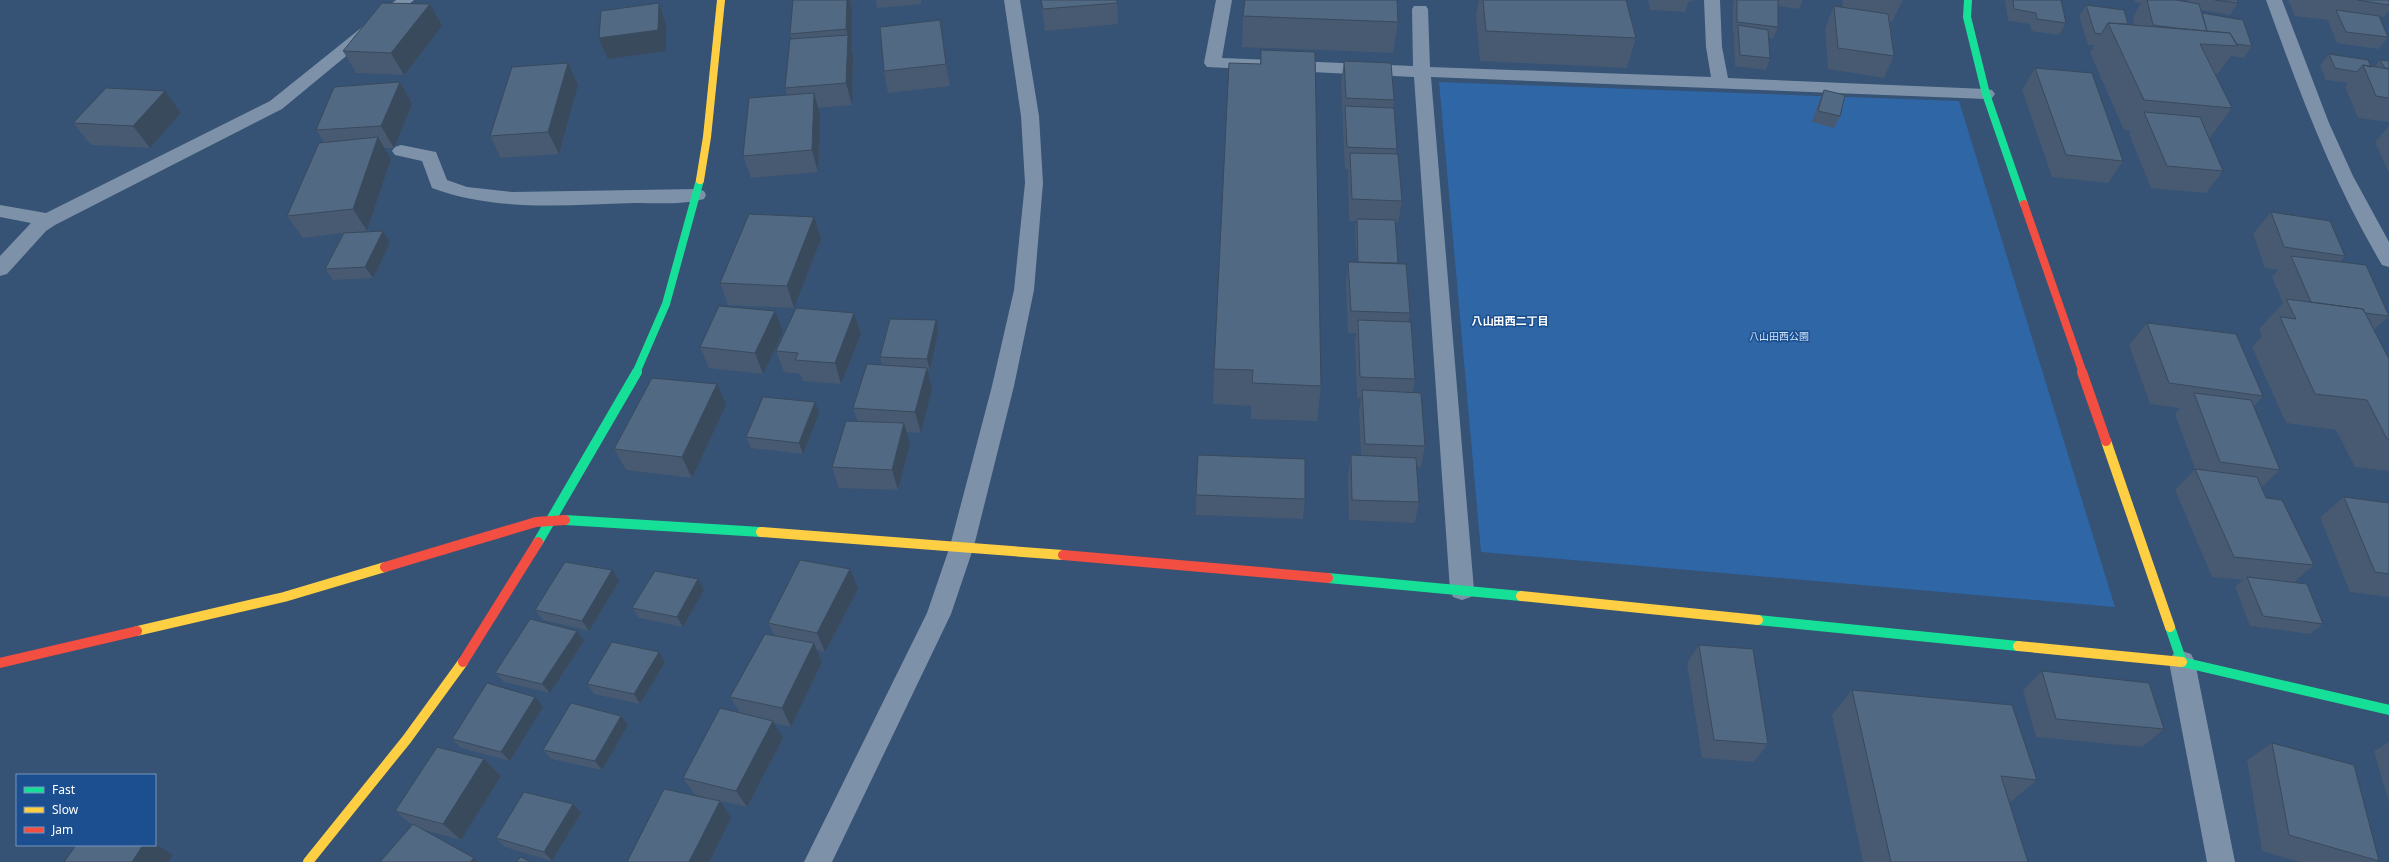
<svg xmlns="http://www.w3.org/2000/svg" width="2389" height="862" viewBox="0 0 2389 862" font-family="'Noto Sans','Noto Sans JP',sans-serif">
<rect width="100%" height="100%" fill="#365274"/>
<path fill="#2f66a5" d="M 1439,82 L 1959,101 L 2115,607 L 1481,552 Z"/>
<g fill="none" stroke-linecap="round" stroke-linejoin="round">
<path fill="#7d92a8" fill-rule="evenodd" d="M 396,0 L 414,0 L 282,109 L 55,225 L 46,231 L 7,274 L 0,276 L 0,256 L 31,223 L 0,217 L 0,205 L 46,213 L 270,101 Z
M 1004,0 L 1020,0 L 1039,116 L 1043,183 L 1034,290 L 1014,386 L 974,546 L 951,614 L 832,862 L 804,862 L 927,613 L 950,546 L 992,386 L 1014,290 L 1025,183 L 1021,116 Z
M 1216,0 L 1232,0 L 1222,58 L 1413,66 L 1412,9 L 1414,6 L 1426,6 L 1428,9 L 1430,67 L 1711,77 L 1706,47 L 1704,0 L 1720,0 L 1722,47 L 1728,78 L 1986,89 L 1992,90 L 1995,94 L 1992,98 L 1986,99 L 1431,77 L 1474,590 L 1471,597 L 1462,600 L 1453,597 L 1450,590 L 1414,77 L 1207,67 L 1204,63 Z
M 2266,0 L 2282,0 L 2329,123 L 2353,176 L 2389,242 L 2389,267 L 2382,265 C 2332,181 2299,91 2266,0 Z
M 401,145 L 436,152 L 447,180 L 467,187 L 512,192 L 697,189 L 704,191 L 706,195 L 704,199 C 682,205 656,203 634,203 C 567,205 496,212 432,188 L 422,161 L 395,155 L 392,151 L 395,147 Z
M 2182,651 L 2191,654 L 2195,662 L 2235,862 L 2207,862 L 2169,662 L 2173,654 Z"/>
<path stroke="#16e098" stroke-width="8" d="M 1968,0 L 1967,17 L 1986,94 L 2024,204
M 636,373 L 666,304 L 700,180"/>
<path stroke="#16e098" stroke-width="10" d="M 565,520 L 761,532
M 538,542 L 637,372
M 1328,578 L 1521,596
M 1758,620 L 2018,646
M 2170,627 L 2182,662 L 2389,710"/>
<path stroke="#ffcf43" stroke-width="8" d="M 700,180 L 707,137 L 721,0"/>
<path stroke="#ffcf43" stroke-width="10" d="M 2106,441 L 2170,627
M 761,532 L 1063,555
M 1521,596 L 1758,620
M 137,631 L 284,597 L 385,567
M 2018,646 L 2182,662
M 308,862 L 407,739 L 463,662"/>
<path stroke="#f24e42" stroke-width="8" d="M 2024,204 L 2083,373"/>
<path stroke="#f24e42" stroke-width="10" d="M 2082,372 L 2106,441
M 1063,555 L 1328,578
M 385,567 L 536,522 L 565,520
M 463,662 L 538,542
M 0,663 L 137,631"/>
</g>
<path fill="#475a72" d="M 793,0 L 850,0 L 852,9 L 851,49 L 853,56 L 852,105 L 818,108 L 820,115 L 818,172 L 751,178 L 743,156 L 787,95 L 785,88 L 792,39 L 790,34 Z
M 876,0 L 921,0 L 921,4 L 877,8 Z
M 1041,0 L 1117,0 L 1118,24 L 1045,31 Z
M 1479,0 L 1626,0 L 1636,38 L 1627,68 L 1480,61 L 1476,16 Z
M 1648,0 L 1693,0 L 1693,1 L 1689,1 L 1685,12 L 1650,10 Z
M 1734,0 L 1803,0 L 1799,9 L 1778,6 L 1778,27 L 1773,39 L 1769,38 L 1770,58 L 1766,70 L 1735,66 L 1734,37 L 1735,33 L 1733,33 L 1733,5 Z
M 1843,0 L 1903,0 L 1892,22 L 1890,21 L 1894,56 L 1884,78 L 1828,69 L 1825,28 L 1834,6 L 1842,7 Z
M 2005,0 L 2061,0 L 2066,23 L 2059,35 L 2031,31 L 2030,24 L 2008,21 Z
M 2134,0 L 2178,0 L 2188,2 L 2187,0 L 2237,0 L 2238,3 L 2230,15 L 2201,10 L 2202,13 L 2252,46 L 2244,58 L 2231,56 L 2216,76 L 2232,108 L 2209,139 L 2223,171 L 2206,193 L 2151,188 L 2129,134 L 2131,131 L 2124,130 L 2090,53 L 2094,45 L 2088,45 L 2079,16 L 2086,5 L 2128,24 L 2134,25 L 2133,17 L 2141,3 L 2135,2 Z
M 2288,0 L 2389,0 L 2389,11 L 2384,17 L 2379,16 L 2388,37 L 2379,49 L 2337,43 L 2328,21 L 2328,20 L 2295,16 Z
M 1243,16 L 1398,22 L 1393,53 L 1242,47 Z
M 940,20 L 950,86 L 888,93 L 884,71 Z
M 442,26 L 404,75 L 356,73 L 343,51 Z
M 1261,50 L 1321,386 L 1317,421 L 1251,419 L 1251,406 L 1213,404 L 1214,369 L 1260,64 Z
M 2329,54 L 2374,67 L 2380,60 L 2389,61 L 2389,122 L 2358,118 L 2345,87 L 2348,83 L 2326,80 L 2320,66 Z
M 1344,61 L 1394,100 L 1393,108 L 1397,149 L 1396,154 L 1402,201 L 1398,223 L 1395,223 L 1398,264 L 1410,313 L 1408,322 L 1415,379 L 1413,392 L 1425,446 L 1421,467 L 1417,467 L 1419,502 L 1415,523 L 1349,520 L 1348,476 L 1351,455 L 1361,455 L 1359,412 L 1361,398 L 1357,398 L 1355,342 L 1356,333 L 1348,333 L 1346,284 L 1348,262 L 1357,263 L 1355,231 L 1356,221 L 1349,221 L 1348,175 L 1348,169 L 1345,169 L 1343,128 L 1343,120 L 1341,83 Z
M 568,63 L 578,85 L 559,154 L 501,158 L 490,136 Z
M 2035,68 L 2123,161 L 2108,183 L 2052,177 L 2022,90 Z
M 1824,90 L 1840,116 L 1834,128 L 1812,122 L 1819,102 Z
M 165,91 L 181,113 L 150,148 L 91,145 L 73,123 Z
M 412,104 L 394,148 L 384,148 L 391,159 L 367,231 L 358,232 L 390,243 L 373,278 L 333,280 L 325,269 L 343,233 L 303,238 L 287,216 L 324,142 L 316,130 Z
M 2389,126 L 2389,171 L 2388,171 L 2375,142 Z
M 2271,212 L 2345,256 L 2340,262 L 2389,316 L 2374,330 L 2389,359 L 2389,471 L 2355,467 L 2336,430 L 2286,423 L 2252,347 L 2262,336 L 2259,329 L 2283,303 L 2272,277 L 2278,270 L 2265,268 L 2253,234 Z
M 821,239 L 794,308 L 728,305 L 720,283 Z
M 854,313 L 861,334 L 841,384 L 803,381 L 800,374 L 784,372 L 776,351 Z
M 2147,323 L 2263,396 L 2254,406 L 2280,470 L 2261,488 L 2266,498 L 2314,565 L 2293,583 L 2323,624 L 2310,634 L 2250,626 L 2235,587 L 2243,580 L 2212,577 L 2175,490 L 2195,469 L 2175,414 L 2180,408 L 2150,404 L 2129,345 Z
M 783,332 L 763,374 L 709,368 L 700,347 Z
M 938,332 L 930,370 L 927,370 L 932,389 L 921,433 L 906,432 L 910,444 L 898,490 L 839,488 L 832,467 L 858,422 L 853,408 L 882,365 L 880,357 Z
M 726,405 L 692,478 L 626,470 L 614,449 Z
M 819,413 L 803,454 L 751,448 L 746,437 Z
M 1196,495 L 1305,499 L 1303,519 L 1196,515 Z
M 2344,497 L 2389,503 L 2389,597 L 2350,592 L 2320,517 Z
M 698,579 L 704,590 L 683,627 L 639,618 L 632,608 Z
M 619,581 L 589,631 L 543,620 L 535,610 Z
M 858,589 L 825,652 L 817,650 L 822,662 L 791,727 L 774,723 L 783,738 L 747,807 L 695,795 L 683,778 L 740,713 L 730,697 L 774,635 L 768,623 Z
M 584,641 L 550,693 L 504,682 L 495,673 Z
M 1699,645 L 1768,744 L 1754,762 L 1702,758 L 1687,663 Z
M 665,662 L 640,704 L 594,694 L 587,684 Z
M 2042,671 L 2164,729 L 2142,747 L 2036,737 L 2023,690 Z
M 1852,690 L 2037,780 L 2009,803 L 2028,862 L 1863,862 L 1832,715 Z
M 543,707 L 510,761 L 461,748 L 452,739 Z
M 621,716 L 628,725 L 602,770 L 551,759 L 543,750 Z
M 2389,742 L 2389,803 L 2374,751 Z
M 2272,743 L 2379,861 L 2377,862 L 2300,862 L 2262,851 L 2247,760 Z
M 484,759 L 501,776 L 461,840 L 424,830 L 412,825 L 395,811 Z
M 581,813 L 552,861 L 505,847 L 496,838 Z"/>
<path fill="#394a5c" d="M 847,0 L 850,0 L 852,9 L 851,49 L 853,56 L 852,105 L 846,83 L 848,37 L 846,29 Z
M 659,3 L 666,25 L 666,51 L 608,59 L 599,38 Z
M 430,4 L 442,26 L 404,75 L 391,53 Z
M 940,20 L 943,42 L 950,86 L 946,64 Z
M 568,63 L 578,85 L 559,154 L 548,132 Z
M 400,82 L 412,104 L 394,148 L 381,126 Z
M 165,91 L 181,113 L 150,148 L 133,126 Z
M 814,93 L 820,115 L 818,172 L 812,150 Z
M 378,137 L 391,159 L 367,231 L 353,209 Z
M 814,217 L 821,239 L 794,308 L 787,286 Z
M 383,231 L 390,243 L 373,278 L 365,267 Z
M 775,311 L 783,332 L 763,374 L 755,353 Z
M 854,313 L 861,334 L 841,384 L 835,363 Z
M 936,320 L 938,332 L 930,370 L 927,359 Z
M 927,368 L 932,389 L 921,433 L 915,412 Z
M 717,384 L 726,405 L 692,478 L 682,457 Z
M 815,402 L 819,413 L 803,454 L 799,443 Z
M 904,423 L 910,444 L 898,490 L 892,470 Z
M 850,569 L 858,589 L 825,652 L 817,633 Z
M 612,570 L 619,581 L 589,631 L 582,621 Z
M 698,579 L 704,590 L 683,627 L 677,617 Z
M 577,631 L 584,641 L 550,693 L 542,684 Z
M 814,643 L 822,662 L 791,727 L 782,708 Z
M 659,652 L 665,662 L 640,704 L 634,694 Z
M 535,697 L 543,707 L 510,761 L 501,752 Z
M 621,716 L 628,725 L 602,770 L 595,761 Z
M 773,721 L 783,738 L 747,807 L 736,791 Z
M 484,759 L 501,776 L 461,840 L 443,824 Z
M 720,801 L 731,818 L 709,862 L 689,862 Z
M 573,804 L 581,813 L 552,861 L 544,852 Z
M 155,844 L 173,855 L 168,862 L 132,862 L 143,845 L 155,845 Z
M 474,858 L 478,862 L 470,862 Z"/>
<path fill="#526984" stroke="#394a5c" d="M 793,0 L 847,0 L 846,29 L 790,34 Z
M 1041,0 L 1117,0 L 1117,3 L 1043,9 Z
M 1245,0 L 1397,0 L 1398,22 L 1243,16 Z
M 1483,0 L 1626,0 L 1636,38 L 1486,31 Z
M 1737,0 L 1778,0 L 1778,27 L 1737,22 Z
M 2013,0 L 2061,0 L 2066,23 L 2037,19 L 2036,13 L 2014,9 Z
M 2147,0 L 2176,0 L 2199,4 L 2207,31 L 2176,28 L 2153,25 Z
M 2215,0 L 2237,0 L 2238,3 Z
M 2357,0 L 2389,0 L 2389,5 Z
M 382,3 L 430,4 L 391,53 L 343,51 Z
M 659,3 L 658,30 L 599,38 L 601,11 Z
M 2086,5 L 2124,10 L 2128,24 L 2108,23 L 2101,34 L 2095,33 Z
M 1834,6 L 1888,14 L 1894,56 L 1838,48 Z
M 2336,10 L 2379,16 L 2388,37 L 2346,32 Z
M 2202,13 L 2243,20 L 2252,46 L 2236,44 L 2230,33 L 2207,31 Z
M 940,20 L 946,64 L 884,71 L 880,27 Z
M 2108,23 L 2230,33 L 2238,46 L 2200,44 L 2232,108 L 2144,100 Z
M 1738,25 L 1768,30 L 1770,58 L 1740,55 Z
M 848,35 L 846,83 L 785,88 L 790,39 Z
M 1261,50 L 1315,52 L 1321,386 L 1252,383 L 1253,370 L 1214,369 L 1229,63 L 1261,64 Z
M 2329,54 L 2368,60 L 2371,67 L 2363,65 L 2357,72 L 2335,68 Z
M 2380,60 L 2389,61 L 2389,69 L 2385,68 Z
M 1344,61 L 1391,63 L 1394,100 L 1346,98 Z
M 568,63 L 548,132 L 490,136 L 512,67 Z
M 2363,65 L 2389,69 L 2389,98 L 2376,96 Z
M 2035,68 L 2092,73 L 2123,161 L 2066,155 Z
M 400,82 L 381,126 L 316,130 L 334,87 Z
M 106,88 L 165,91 L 133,126 L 73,123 Z
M 1824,90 L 1845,95 L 1840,116 L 1818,111 Z
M 814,93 L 812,150 L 743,156 L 749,98 Z
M 1345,106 L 1394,108 L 1397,149 L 1347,147 Z
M 2144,112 L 2200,117 L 2223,171 L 2167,166 Z
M 378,137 L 353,209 L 287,216 L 319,143 Z
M 1350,153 L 1398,154 L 1402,201 L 1352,199 Z
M 2271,212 L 2330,221 L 2345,256 L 2284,247 Z
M 749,214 L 814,217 L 787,286 L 720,283 Z
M 1357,219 L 1395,220 L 1398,263 L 1358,262 Z
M 383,231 L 365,267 L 325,269 L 344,233 Z
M 2291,256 L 2366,265 L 2389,316 L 2365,313 L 2363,309 L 2311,302 Z
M 1348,262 L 1406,264 L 1410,313 L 1351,311 Z
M 2286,299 L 2363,309 L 2389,359 L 2389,439 L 2387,439 L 2367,400 L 2315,394 L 2280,317 L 2296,319 Z
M 719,306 L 775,311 L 755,353 L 700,347 Z
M 796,308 L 854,313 L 835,363 L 795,360 L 798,353 L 776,351 Z
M 890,319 L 936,320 L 927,359 L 880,357 Z
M 1358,320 L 1411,322 L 1415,379 L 1360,377 Z
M 2147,323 L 2236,334 L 2263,396 L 2169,383 Z
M 867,364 L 927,368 L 915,412 L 853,408 Z
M 652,378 L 717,384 L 682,457 L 614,449 Z
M 1362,390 L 1421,393 L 1425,446 L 1365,444 Z
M 2194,393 L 2251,400 L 2280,470 L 2220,462 Z
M 763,397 L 815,402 L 799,443 L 746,437 Z
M 846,421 L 904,423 L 892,470 L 832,467 Z
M 1198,455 L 1305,459 L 1305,499 L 1196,495 Z
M 1351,455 L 1416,458 L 1419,502 L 1352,500 Z
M 2195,469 L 2257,477 L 2266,498 L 2282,500 L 2314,565 L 2234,557 Z
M 2344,497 L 2389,503 L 2389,574 L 2375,572 Z
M 800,560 L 850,569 L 817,633 L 768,623 Z
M 565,562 L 612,570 L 582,621 L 535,610 Z
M 655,571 L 698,579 L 677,617 L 632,608 Z
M 2247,577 L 2307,584 L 2323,624 L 2263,616 Z
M 530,619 L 577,631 L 542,684 L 495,673 Z
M 765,634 L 814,643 L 782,708 L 730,697 Z
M 612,642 L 659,652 L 634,694 L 587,684 Z
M 1699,645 L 1753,649 L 1768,744 L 1714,740 Z
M 2042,671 L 2149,683 L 2164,729 L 2056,719 Z
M 487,683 L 535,697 L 501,752 L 452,739 Z
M 1852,690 L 2012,705 L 2037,780 L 2001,776 L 2028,862 L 1891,862 Z
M 571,703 L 621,716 L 595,761 L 543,750 Z
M 720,708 L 773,721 L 736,791 L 683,778 Z
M 2272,743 L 2354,765 L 2379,861 L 2289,835 Z
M 437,747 L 484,759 L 443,824 L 395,811 Z
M 664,789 L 720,801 L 689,862 L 627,862 Z
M 524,792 L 573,804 L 544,852 L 496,838 Z
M 413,824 L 474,858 L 470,862 L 380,862 Z
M 76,845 L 143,845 L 132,862 L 64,862 Z
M 521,857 L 530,862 L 516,862 Z"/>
<g text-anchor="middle" stroke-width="3" stroke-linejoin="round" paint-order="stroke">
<g font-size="10" fill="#cfe3fa" stroke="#1b4f8f">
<text x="1779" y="340">八山田西公園</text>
</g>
<g font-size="11" font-weight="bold" fill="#fff" stroke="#1b4f8f">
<text x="1510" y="325">八山田西二丁目</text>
</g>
</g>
<rect x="16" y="774" width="140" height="72" fill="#1b4f8f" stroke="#7695bc"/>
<rect x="24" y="787" width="20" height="6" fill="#16e098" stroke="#7695bc"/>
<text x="52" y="794" font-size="12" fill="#ffffff">Fast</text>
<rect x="24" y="807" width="20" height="6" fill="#ffcf43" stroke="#7695bc"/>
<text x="52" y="814" font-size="12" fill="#ffffff">Slow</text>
<rect x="24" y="827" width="20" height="6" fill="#f24e42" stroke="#7695bc"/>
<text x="52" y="834" font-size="12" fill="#ffffff">Jam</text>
</svg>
